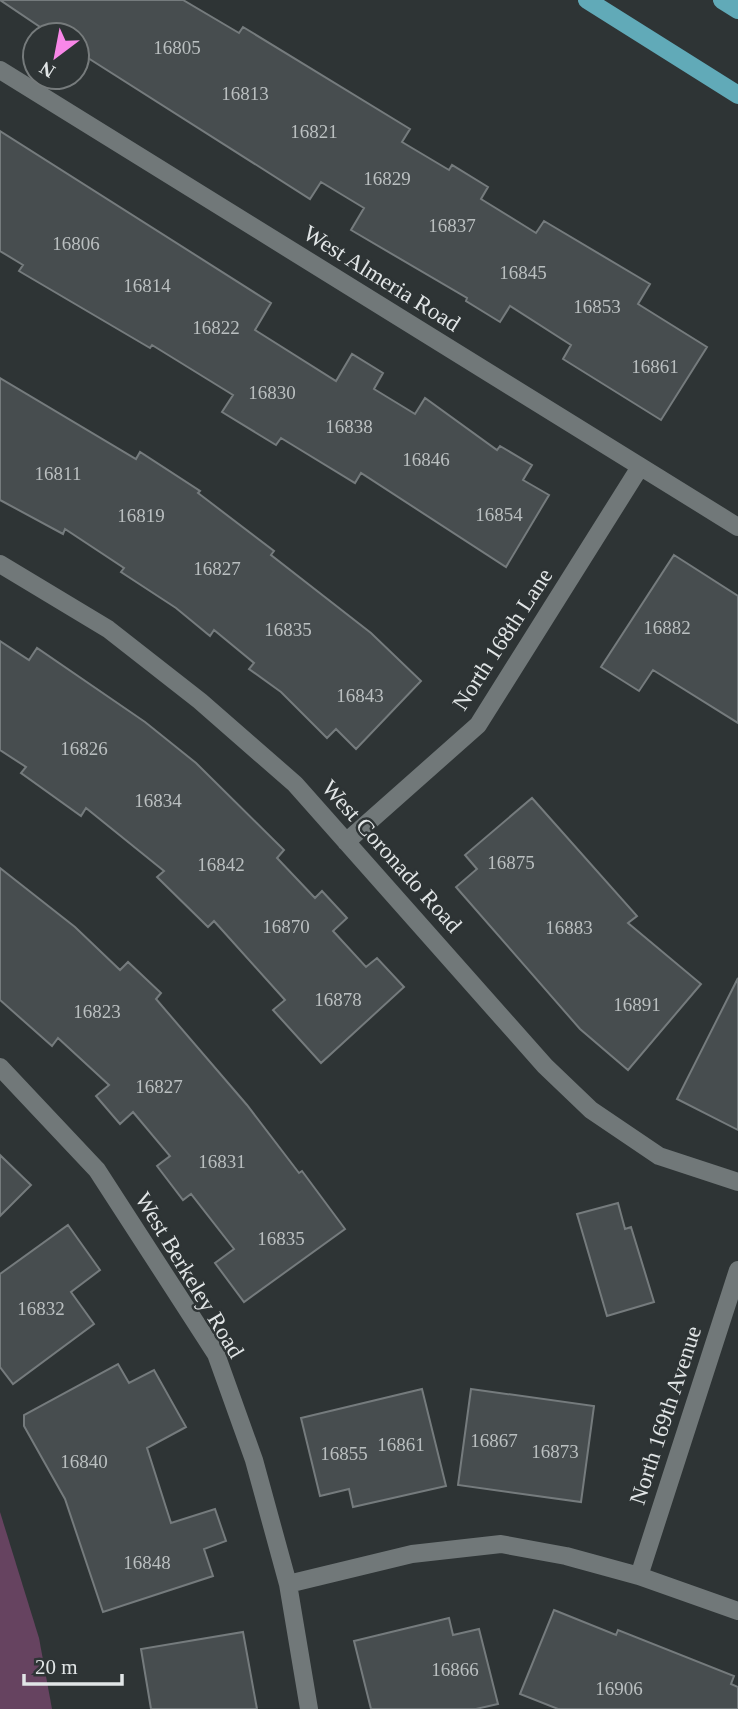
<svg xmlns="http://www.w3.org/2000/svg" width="738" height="1709" viewBox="0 0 738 1709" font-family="'Times New Roman',serif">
<rect width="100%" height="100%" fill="#2e3435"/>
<path fill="#664360" d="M 0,1512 L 39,1638 L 52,1709 L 0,1709 Z"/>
<path fill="#474d4f" stroke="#757b7d" stroke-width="2" d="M 0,0 L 183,0 L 239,33 L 243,27 L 410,129 L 402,142 L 449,170 L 452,165 L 488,187 L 481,199 L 536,233 L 544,221 L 650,284 L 638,304 L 707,347 L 661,420 L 563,359 L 571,345 L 510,306 L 500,322 L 466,301 L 467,298 L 351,230 L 364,208 L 321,182 L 310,199 L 77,51 L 77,35 L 52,35 Z
M 0,131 L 271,303 L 255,330 L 336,381 L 352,354 L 383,373 L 374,389 L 415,414 L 425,398 L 497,450 L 500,446 L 532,465 L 523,480 L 549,495 L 506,567 L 361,473 L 355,483 L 281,438 L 276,445 L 222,412 L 233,395 L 152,345 L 150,348 L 19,271 L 23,265 L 0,251 Z
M 0,378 L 136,459 L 140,452 L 200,491 L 198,493 L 274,551 L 271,555 L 371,633 L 421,681 L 356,749 L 336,729 L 327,738 L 281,692 L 249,669 L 254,663 L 214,630 L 210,636 L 176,608 L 121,572 L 124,568 L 65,529 L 63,534 L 0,500 Z
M 674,555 L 738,596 L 738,723 L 653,670 L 639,691 L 601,667 Z
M 0,641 L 29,660 L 37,648 L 145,722 L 196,763 L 284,850 L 277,858 L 315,898 L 322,891 L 347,918 L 333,931 L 366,967 L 377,958 L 404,987 L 321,1063 L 273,1010 L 285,1000 L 214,921 L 208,927 L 157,877 L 164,871 L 86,808 L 81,816 L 21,773 L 26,767 L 0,750 Z
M 532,798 L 637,916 L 628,923 L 701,984 L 628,1070 L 580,1029 L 456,887 L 477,869 L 465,855 Z
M 0,868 L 75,927 L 120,970 L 128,962 L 161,993 L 156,999 L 247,1105 L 299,1173 L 302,1171 L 345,1229 L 244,1302 L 215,1263 L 234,1249 L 191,1194 L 183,1200 L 157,1166 L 170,1156 L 133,1112 L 120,1124 L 96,1096 L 109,1085 L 58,1038 L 52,1046 L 0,1000 Z
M 738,978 L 738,1130 L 677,1099 Z
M 0,1155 L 31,1185 L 0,1216 Z
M 618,1203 L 625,1229 L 631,1227 L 654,1302 L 607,1316 L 577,1214 Z
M 68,1225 L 100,1270 L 71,1292 L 94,1324 L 13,1384 L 0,1367 L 0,1274 Z
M 118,1364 L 129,1383 L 154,1370 L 186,1427 L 147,1448 L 171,1523 L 215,1509 L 226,1541 L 204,1549 L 213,1576 L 103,1612 L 65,1499 L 24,1426 L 24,1415 Z
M 422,1389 L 446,1486 L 353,1507 L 349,1489 L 320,1496 L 301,1418 Z
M 471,1389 L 594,1406 L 581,1502 L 458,1485 Z
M 554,1610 L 616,1635 L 618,1630 L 734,1676 L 731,1684 L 738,1687 L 738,1709 L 558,1709 L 520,1694 Z
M 449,1618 L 453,1635 L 479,1629 L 498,1704 L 476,1709 L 371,1709 L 354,1641 Z
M 243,1632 L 257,1709 L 151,1709 L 141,1649 Z"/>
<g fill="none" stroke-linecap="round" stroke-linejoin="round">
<path stroke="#717879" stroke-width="18" d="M 0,70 L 738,527
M 0,564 L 108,629 L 200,701 L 295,784 L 545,1066 L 591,1110 L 659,1156 L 738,1182
M 346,842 L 478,725 L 640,467
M 0,1067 L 97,1170 L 216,1354 L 254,1460 L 288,1584 L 309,1709
M 639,1576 L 738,1270
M 288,1584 L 412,1554 L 501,1544 L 566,1556 L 639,1576 L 738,1611"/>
<path stroke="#61aab8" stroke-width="18" d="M 587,0 L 738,95
M 722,0 L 738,10"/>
</g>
<g text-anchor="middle" stroke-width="5" stroke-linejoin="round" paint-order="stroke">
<g font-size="19" fill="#babfc0">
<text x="177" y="54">16805</text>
<text x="245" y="100">16813</text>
<text x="314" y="138">16821</text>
<text x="387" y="185">16829</text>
<text x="452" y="232">16837</text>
<text x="76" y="250">16806</text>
<text x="523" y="279">16845</text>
<text x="147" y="292">16814</text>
<text x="597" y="313">16853</text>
<text x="216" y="334">16822</text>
<text x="655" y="373">16861</text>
<text x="272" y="399">16830</text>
<text x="349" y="433">16838</text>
<text x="426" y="466">16846</text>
<text x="58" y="480">16811</text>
<text x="499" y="521">16854</text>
<text x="141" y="522">16819</text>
<text x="217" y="575">16827</text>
<text x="667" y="634">16882</text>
<text x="288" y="636">16835</text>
<text x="360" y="702">16843</text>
<text x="84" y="755">16826</text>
<text x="158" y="807">16834</text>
<text x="511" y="869">16875</text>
<text x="221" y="871">16842</text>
<text x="286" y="933">16870</text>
<text x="569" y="934">16883</text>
<text x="338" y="1006">16878</text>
<text x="637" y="1011">16891</text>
<text x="97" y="1018">16823</text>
<text x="159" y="1093">16827</text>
<text x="222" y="1168">16831</text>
<text x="281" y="1245">16835</text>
<text x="41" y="1315">16832</text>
<text x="494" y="1447">16867</text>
<text x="401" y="1451">16861</text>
<text x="555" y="1458">16873</text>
<text x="344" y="1460">16855</text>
<text x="84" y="1468">16840</text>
<text x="147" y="1569">16848</text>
<text x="455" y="1676">16866</text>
<text x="619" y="1695">16906</text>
</g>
<g font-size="23" fill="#e1e5e6" stroke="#2e3435">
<text transform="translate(382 278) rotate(32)" y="8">West Almeria Road</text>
<text transform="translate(502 639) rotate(-57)" y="8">North 168th Lane</text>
<text transform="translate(392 856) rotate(48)" y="8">West Coronado Road</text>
<text transform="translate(190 1275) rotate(59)" y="8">West Berkeley Road</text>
<text transform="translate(665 1415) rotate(-72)" y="8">North 169th Avenue</text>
</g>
</g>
<g transform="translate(56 56) rotate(212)"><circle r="33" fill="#2e3435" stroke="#767b7c" stroke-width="2"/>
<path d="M0-5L12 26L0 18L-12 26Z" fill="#f987e8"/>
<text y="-10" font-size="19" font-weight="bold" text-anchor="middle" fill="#e1e5e6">N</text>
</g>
<path d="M24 1674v10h98v-10" fill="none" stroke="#e1e5e6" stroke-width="3.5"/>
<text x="35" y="1674" font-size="21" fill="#e1e5e6" stroke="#2e3435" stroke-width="5" paint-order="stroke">20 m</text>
</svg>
